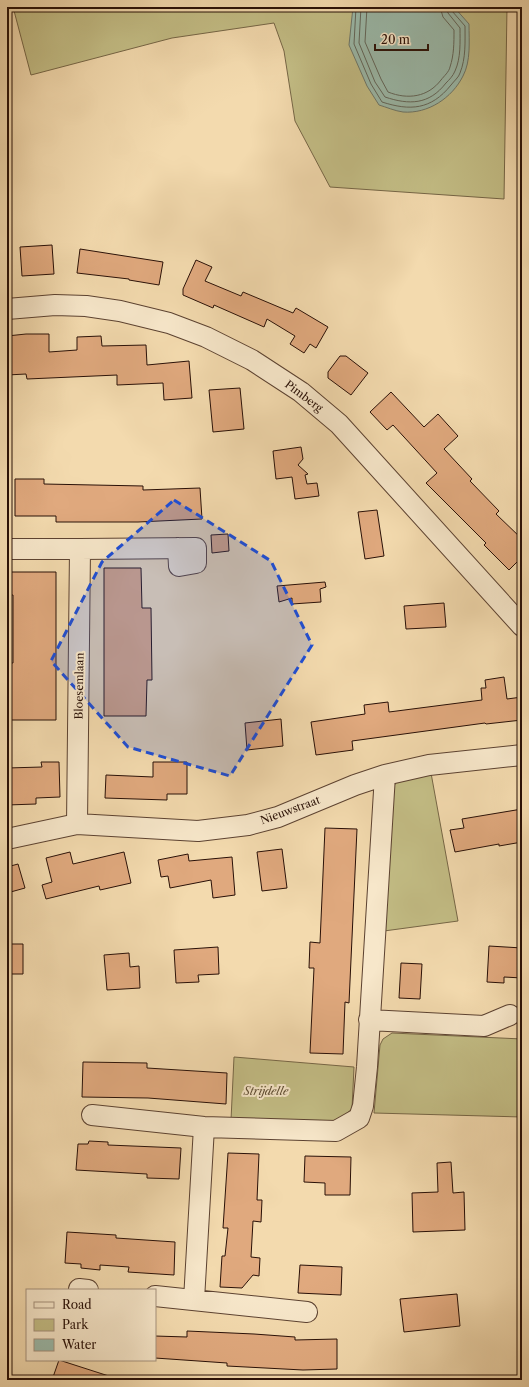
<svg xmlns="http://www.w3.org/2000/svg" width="529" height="1387" viewBox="0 0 529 1387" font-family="'Libre Caslon Text',serif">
<rect width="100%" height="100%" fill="#f3daae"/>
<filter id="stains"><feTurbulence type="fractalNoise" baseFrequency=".005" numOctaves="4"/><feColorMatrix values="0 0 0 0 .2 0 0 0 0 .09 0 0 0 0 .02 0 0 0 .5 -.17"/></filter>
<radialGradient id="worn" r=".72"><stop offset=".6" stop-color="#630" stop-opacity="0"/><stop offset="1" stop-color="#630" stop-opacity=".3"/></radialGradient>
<path fill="#c3bd85" stroke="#766646" d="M 13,7 L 507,7 L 504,199 L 330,187 L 295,121 L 284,51 L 274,23 L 172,38 L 31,75 Z
M 431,773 L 458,921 L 384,931 L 394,786 L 397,781 Z
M 392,1033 L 522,1039 L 522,1117 L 374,1113 L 380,1045 L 383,1039 Z
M 234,1057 L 354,1067 L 352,1109 L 333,1124 L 231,1120 Z"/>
<path fill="#9bbbac" stroke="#6d776a" d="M 353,7 L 454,7 L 469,24 C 469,41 471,61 463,76 C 452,98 428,114 403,112 C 395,111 386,107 379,105 L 367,86 L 349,45 Z"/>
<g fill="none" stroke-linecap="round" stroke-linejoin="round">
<path stroke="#62665a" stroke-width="1" d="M 356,7 L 354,44 L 371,84 L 382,102 C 410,111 431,110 451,85 C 454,81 459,77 460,73 C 466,58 465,42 465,26 L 452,11 L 452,7
M 361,7 L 359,43 L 375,82 L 385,97 C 409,105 429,105 446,83 C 449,80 453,76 455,71 C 461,58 460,42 460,28 L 448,13 L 446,7
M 367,7 L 365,42 L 381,79 L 388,92 C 408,100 428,97 441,80 C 444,76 449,72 450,67 C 454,55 454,43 454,30 L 443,17 L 440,7"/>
</g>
<path fill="#e0a97e" stroke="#291007" d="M 52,245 L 54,274 L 22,276 L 20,247 Z
M 80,249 L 163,262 L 159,285 L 129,280 L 129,279 L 77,273 Z
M 196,260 L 212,267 L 205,281 L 241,296 L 243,292 L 293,313 L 296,308 L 328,327 L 316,348 L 310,344 L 304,353 L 290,344 L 295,336 L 267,319 L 264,327 L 214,305 L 213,308 L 183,295 L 183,289 Z
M 26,334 L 49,334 L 49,352 L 77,350 L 77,337 L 101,336 L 102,346 L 146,345 L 147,365 L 189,361 L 192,398 L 164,400 L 163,383 L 117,385 L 117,375 L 27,379 L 26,374 L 7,375 L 7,336 Z
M 340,356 L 346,356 L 368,373 L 351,395 L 328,378 L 328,372 Z
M 240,388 L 244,429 L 213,432 L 209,390 Z
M 391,392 L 424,427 L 438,414 L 458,436 L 444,449 L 472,479 L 470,481 L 499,511 L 496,514 L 522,539 L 522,557 L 509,570 L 484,545 L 486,543 L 426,483 L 437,473 L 393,425 L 387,430 L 370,412 Z
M 301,447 L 303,459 L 298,465 L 308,474 L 305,475 L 307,484 L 317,483 L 319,496 L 295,499 L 292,477 L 276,479 L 273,451 Z
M 15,479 L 44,479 L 44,484 L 143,486 L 143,490 L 200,488 L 202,519 L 138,522 L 56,522 L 56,516 L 15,516 Z
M 377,510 L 384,556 L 365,559 L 358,512 Z
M 228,534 L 229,551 L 212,553 L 211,535 Z
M 104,568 L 141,568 L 142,608 L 151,608 L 152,680 L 147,680 L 146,716 L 104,716 Z
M 7,572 L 56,572 L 56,720 L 10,720 L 10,663 L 13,663 L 13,595 L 8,595 Z
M 325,582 L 326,587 L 320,589 L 321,602 L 292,604 L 292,598 L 279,602 L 277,586 Z
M 444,603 L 446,627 L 406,629 L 404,606 Z
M 504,677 L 507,699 L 522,697 L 522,720 L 486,724 L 485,723 L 352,741 L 353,750 L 316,755 L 311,722 L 365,714 L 364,705 L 388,702 L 389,712 L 482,700 L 481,688 L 486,688 L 485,680 Z
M 281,719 L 283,746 L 247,750 L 245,723 Z
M 41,762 L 59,762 L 60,797 L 36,798 L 36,804 L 7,805 L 7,768 L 42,767 Z
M 153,762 L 187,762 L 187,794 L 167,794 L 167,800 L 105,798 L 106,775 L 153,777 Z
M 522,809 L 522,842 L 499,846 L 499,844 L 455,852 L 450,830 L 464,828 L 462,819 Z
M 325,828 L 357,829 L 349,1003 L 345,1002 L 343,1054 L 310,1053 L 314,968 L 309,968 L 310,942 L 320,943 Z
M 282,849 L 287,888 L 262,891 L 257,852 Z
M 70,852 L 73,864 L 124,852 L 131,883 L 100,890 L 99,886 L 46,899 L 42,885 L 52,882 L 46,858 Z
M 188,854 L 189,861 L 232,857 L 235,895 L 213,898 L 211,880 L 170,888 L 168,876 L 161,877 L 158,860 Z
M 18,864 L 25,888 L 7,893 L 7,867 Z
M 7,944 L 23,944 L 23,974 L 7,974 Z
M 489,946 L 522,948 L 522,978 L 504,977 L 504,983 L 487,982 Z
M 218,947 L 219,974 L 198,975 L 199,982 L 176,983 L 174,950 Z
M 129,953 L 130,967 L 139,966 L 140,988 L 107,990 L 104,955 Z
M 401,963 L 422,964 L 420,999 L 399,998 Z
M 83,1062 L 147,1063 L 147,1068 L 227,1073 L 226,1104 L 148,1098 L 82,1097 Z
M 89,1141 L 108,1142 L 108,1145 L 181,1148 L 179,1179 L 147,1178 L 147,1174 L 76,1170 L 78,1144 L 88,1144 Z
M 228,1153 L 259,1154 L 257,1200 L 262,1200 L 261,1222 L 253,1221 L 251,1257 L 260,1258 L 259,1276 L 253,1275 L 242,1288 L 220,1287 L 222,1256 L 225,1256 L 228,1228 L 223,1228 Z
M 305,1156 L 351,1157 L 350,1195 L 325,1195 L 325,1183 L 304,1182 Z
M 451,1162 L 453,1193 L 464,1192 L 465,1230 L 413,1232 L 412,1193 L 438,1192 L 437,1163 Z
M 67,1232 L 116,1235 L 116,1238 L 175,1242 L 174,1275 L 128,1272 L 129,1267 L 100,1265 L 100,1270 L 81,1268 L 81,1264 L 65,1263 Z
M 300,1265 L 342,1267 L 341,1295 L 298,1293 Z
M 457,1294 L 460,1326 L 404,1332 L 400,1299 Z
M 187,1331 L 254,1334 L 295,1337 L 295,1340 L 337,1339 L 337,1369 L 303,1370 L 227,1366 L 227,1363 L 155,1358 L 155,1336 L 187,1337 Z
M 59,1360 L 115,1378 L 114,1380 L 52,1380 Z"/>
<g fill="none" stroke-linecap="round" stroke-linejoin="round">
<g stroke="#5c4231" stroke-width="22">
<path id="minor" d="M 7,309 L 55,305 L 86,306 L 120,311 L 169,323 L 206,337 L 252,360 L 301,392 L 339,424 L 522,626
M 7,549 L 80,549 L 77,824
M 80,549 L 196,548 L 196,563 L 179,566 L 178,548
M 7,839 L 77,824 L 198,831 L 248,825 L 278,817 L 355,785 L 385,775 L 429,765 L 522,755
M 369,1020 L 484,1026 L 510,1015
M 92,1115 L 204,1127 L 336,1131 L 359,1118 L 363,1106 L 367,1067 L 385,775
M 79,1289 L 88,1290
M 155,1296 L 307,1312
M 194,1300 L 204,1127"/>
</g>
<use href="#minor" stroke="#f7e7ca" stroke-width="20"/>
</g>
<path fill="#1d4ed8" fill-opacity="0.2" stroke="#1d4ed8" stroke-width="3" stroke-dasharray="8 5" stroke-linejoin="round" d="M 174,500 L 271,561 L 312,645 L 230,776 L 128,747 L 51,661 L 102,562 Z"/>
<g text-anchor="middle" stroke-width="4" stroke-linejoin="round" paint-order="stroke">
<g font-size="11" fill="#291007" stroke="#f7e7ca">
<text transform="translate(304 396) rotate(37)" y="4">Pimberg</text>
<text transform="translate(79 686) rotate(-89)" y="4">Bloesemlaan</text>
<text transform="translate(290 810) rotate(-20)" y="4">Nieuwstraat</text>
</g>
<g font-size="11" font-style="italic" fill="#5f4d33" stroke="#f7e7ca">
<text x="266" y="1095">Strijdelle</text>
</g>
</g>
<rect width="529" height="1387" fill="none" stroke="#f3daae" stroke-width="24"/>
<rect x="8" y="8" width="513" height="1371" fill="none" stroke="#291007" stroke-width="2"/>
<rect x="12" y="12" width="505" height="1363" fill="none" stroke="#291007"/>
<rect x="26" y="1289" width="130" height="72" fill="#f7e7ca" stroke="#a5917c"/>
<rect x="34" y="1302" width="20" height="6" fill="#f7e7ca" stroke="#a5917c"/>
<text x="62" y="1309" font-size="12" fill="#291007">Road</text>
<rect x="34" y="1319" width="20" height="12" fill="#c3bd85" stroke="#a5917c"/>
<text x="62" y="1329" font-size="12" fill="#291007">Park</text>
<rect x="34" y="1339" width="20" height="12" fill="#9bbbac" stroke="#a5917c"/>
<text x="62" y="1349" font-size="12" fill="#291007">Water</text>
<path d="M375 44v6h53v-6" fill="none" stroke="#291007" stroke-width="2"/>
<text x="381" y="44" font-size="12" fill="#291007" stroke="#f7e7ca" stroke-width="3" paint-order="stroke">20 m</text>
<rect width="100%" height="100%" filter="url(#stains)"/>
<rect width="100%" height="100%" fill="url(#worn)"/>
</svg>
